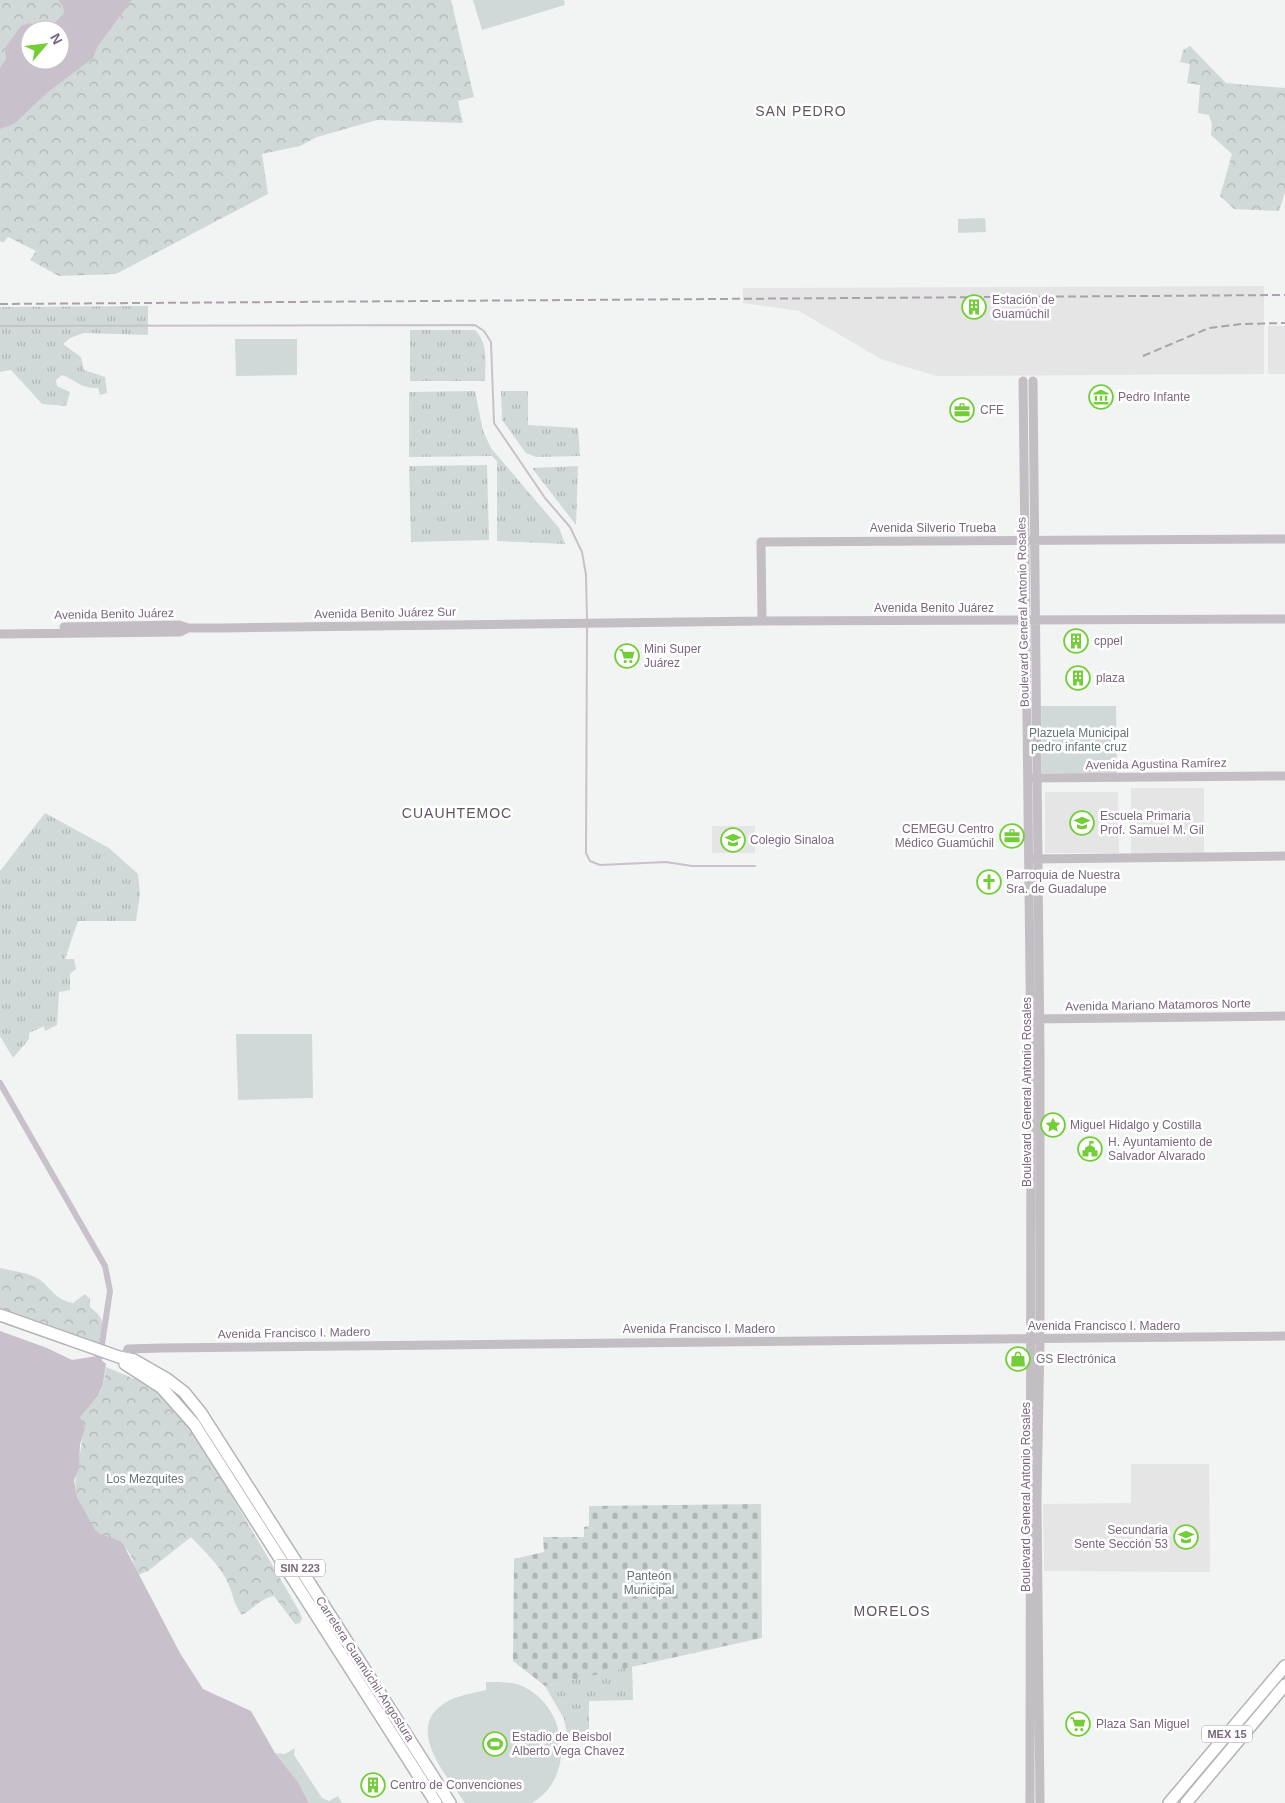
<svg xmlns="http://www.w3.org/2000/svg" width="1285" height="1803" viewBox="0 0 1285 1803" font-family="Helvetica,sans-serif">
<defs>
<pattern id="grass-tufts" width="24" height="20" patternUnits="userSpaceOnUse" patternTransform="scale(1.25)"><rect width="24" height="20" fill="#d1d9d8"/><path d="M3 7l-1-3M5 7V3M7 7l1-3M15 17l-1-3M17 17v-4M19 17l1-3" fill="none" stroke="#afb4b4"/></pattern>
<pattern id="forest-crowns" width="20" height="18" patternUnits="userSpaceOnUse" patternTransform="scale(1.25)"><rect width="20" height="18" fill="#d1d9d8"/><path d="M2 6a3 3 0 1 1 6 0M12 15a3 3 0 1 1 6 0" fill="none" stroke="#afb4b4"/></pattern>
<pattern id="cemetery-stones" width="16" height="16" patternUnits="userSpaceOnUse" patternTransform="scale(1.25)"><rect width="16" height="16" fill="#d1d9d8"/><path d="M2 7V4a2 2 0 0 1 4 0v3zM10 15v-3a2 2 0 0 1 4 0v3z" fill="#afb4b4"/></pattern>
</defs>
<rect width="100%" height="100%" fill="#f1f4f2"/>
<path fill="#e4e5e4" d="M 1264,286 L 1264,374 L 936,376 L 881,359 L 799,311 L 743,303 L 743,288 Z
M 1268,326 L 1285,326 L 1285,374 L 1268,374 Z
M 1131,788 L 1204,788 L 1204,853 L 1131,854 Z
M 1045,792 L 1118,792 L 1119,853 L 1045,853 Z
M 712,826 L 755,826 L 755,853 L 712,853 Z
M 1131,1464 L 1209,1464 L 1210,1572 L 1044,1571 L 1043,1504 L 1131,1503 Z"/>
<path fill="url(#grass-tufts)" d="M 148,306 L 148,335 L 84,333 L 70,338 L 63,344 L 81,357 L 84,370 L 105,377 L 107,393 L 100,395 L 98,388 C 79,388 78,381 62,375 L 56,380 L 57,386 L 70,392 L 66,406 L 42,404 L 11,370 L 0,372 L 0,307 Z
M 410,330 L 475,330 C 489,344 485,362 485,381 L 410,381 Z
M 475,391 L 483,431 L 491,448 L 559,528 L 565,544 L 497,541 L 497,461 L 492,456 L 409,457 L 409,392 Z
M 501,391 L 528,391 L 528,425 L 578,428 L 580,456 L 536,457 L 526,453 L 502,420 Z
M 487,465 L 489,540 L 411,542 L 409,466 Z
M 578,466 L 576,525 L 532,468 Z
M 45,813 L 109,848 L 138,874 L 140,894 L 136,921 L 78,921 L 65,959 L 74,959 L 76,969 L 70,974 L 70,990 L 59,992 L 57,1025 L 45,1031 L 44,1026 L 29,1033 L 29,1039 L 13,1058 L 0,1036 L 0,871 Z
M 632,1666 L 633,1700 L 589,1701 L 589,1739 L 568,1739 L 564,1719 L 545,1686 Z"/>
<path fill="url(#forest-crowns)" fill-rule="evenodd" d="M 0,0 L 451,0 L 474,97 L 458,101 L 463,123 L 377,120 L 317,137 L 300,146 L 262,154 L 268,194 L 116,274 L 59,276 L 30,260 L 36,251 L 8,237 L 3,243 L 0,241 ZM 30,30 L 60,30 L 60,60 L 30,60 Z
M 1190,46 L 1226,83 L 1285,88 L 1285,192 L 1279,211 L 1234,209 L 1220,196 L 1232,154 L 1211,135 L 1212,124 L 1209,115 L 1198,113 L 1200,85 L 1187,83 L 1190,64 L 1180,62 L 1183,50 Z
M 0,1268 C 11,1271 25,1272 35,1277 C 50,1284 53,1300 73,1303 L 85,1294 L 90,1299 L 90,1307 C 107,1320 103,1325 99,1344 L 0,1309 Z
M 106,1367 L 156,1388 L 185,1416 L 298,1609 L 302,1618 L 300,1623 L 295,1624 L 274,1596 C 261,1598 253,1609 242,1615 C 234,1605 233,1594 228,1583 C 220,1565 204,1551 191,1537 L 148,1571 L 138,1575 C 135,1567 132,1556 127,1550 C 121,1543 108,1540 100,1535 C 89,1527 83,1511 78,1499 C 68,1476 90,1441 80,1417 C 84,1410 88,1406 94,1401 C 102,1394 105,1378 106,1367 Z"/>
<path fill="url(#cemetery-stones)" d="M 761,1504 L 762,1638 L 545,1686 L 513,1661 L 514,1559 L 544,1552 L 543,1537 L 584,1537 L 584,1527 L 589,1526 L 589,1506 Z"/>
<path fill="#d1d9d8" d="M 473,0 L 564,0 L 565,5 L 482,30 Z
M 985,218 L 986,232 L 958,233 L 958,219 Z
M 235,339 L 297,339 L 297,375 L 236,376 Z
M 1041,706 L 1116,706 L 1117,773 L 1042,773 Z
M 236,1034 L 312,1034 L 313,1098 L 238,1100 Z
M 486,1682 C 500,1682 515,1681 528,1689 C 568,1712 575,1778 532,1803 L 465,1803 C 446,1775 402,1726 448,1701 C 459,1695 474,1693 486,1690 Z
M 295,1748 L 294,1755 L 322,1798 L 329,1801 L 338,1796 L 342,1803 L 309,1803 L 298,1782 L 275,1753 L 285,1754 Z"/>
<path fill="#c8c0cb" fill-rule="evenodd" d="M 58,0 L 132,0 L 97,47 L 93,58 L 48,92 L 14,124 L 0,129 L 0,68 L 6,59 L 5,48 L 21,26 L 29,23 L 49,29 L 64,13 L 63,6 ZM 30,30 L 60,30 L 60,60 L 30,60 Z
M 0,1331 L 47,1348 L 72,1360 L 97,1356 L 106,1364 L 103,1384 L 98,1396 L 80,1417 L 85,1428 L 80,1445 L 79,1468 L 74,1480 L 77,1497 L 95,1530 L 100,1534 L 118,1540 L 123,1544 L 180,1653 L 203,1689 L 251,1711 L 275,1753 L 298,1782 L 309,1803 L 0,1803 Z"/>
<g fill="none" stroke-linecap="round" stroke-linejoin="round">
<path stroke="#c8c0cb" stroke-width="2" d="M 0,326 L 475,325 L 484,331 L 491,342 L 494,423 L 545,498 L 570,527 L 582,552 L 586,575 L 587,621
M 587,625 L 586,853 L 590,861 L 600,865 L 666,862 L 692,866 L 755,866"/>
<path stroke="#c8c0cb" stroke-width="6" d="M 0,1083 L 105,1266 L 110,1291 L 100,1357"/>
<g stroke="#b7b2b8" stroke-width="14">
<path id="major" d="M 0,1315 L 119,1357 L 134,1360 L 167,1379 L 184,1392 L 201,1413 L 450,1803
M 125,1364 L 162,1388 L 194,1424 L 436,1803
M 1169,1803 L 1285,1666
M 1186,1803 L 1285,1685"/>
</g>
<path stroke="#c3bec4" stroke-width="9" d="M 1023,381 L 1031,1059 L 1030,1803
M 1033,381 L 1040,1058 L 1040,1339 L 1037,1501 L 1040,1803
M 762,621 L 761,542 L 1285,539
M 64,627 L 179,625 L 188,628
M 0,634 L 180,632 L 188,628 L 223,628 L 762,621 L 1285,619
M 1033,778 L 1285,776
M 1033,859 L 1285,856
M 1034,1019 L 1285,1016
M 122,1363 L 128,1349 L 162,1348 L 1285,1336"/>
<use href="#major" stroke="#fff" stroke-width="11"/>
<path stroke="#a9a2ab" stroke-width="2" stroke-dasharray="8 4" stroke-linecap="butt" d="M 0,304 L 1285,295
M 1143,356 L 1209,328 L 1242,324 L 1285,323"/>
</g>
<defs>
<g id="building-ring" transform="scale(1.25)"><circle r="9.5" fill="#fff" stroke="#73cd38" stroke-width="1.5"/><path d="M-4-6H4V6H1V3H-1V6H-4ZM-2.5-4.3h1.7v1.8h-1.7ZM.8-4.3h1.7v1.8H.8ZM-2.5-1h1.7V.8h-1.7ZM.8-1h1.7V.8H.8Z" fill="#73cd38"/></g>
<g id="museum-ring" transform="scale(1.25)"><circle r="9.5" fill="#fff" stroke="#73cd38" stroke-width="1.5"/><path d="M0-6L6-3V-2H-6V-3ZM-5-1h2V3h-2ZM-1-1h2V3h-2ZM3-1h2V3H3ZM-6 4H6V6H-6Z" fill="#73cd38"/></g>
<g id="office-ring" transform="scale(1.25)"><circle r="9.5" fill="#fff" stroke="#73cd38" stroke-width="1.5"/><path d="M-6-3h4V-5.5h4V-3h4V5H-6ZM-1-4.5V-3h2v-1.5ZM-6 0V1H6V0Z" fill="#73cd38"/></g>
<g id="supermarket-ring" transform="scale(1.25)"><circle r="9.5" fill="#fff" stroke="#73cd38" stroke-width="1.5"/><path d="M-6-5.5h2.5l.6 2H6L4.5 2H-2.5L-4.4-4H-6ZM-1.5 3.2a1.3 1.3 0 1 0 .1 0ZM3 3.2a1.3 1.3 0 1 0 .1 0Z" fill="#73cd38"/></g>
<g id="school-ring" transform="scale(1.25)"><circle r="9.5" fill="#fff" stroke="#73cd38" stroke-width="1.5"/><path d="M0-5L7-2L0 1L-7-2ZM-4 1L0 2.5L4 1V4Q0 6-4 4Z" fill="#73cd38"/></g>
<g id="church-ring" transform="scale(1.25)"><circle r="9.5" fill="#fff" stroke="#73cd38" stroke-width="1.5"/><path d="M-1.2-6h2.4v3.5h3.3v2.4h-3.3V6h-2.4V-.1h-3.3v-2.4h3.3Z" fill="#73cd38"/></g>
<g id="sight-ring" transform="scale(1.25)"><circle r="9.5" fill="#fff" stroke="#73cd38" stroke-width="1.5"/><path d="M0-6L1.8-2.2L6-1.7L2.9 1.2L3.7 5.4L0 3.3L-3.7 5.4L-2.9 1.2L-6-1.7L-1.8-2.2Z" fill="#73cd38"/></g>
<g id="civic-ring" transform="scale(1.25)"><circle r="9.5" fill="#fff" stroke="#73cd38" stroke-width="1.5"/><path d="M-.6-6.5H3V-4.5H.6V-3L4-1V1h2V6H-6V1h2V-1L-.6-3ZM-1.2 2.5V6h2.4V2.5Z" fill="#73cd38"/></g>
<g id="shop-ring" transform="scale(1.25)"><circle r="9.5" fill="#fff" stroke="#73cd38" stroke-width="1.5"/><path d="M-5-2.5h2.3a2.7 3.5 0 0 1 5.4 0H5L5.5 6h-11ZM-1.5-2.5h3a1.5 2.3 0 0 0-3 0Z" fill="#73cd38"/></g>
<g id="stadium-ring" transform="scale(1.25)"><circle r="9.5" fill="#fff" stroke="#73cd38" stroke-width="1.5"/><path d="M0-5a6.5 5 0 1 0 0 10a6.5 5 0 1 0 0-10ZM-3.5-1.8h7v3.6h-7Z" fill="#73cd38"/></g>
</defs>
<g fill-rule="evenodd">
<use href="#building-ring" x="974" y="307"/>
<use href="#museum-ring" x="1101" y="397"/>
<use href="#office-ring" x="962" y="410"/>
<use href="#building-ring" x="1076" y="641"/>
<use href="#supermarket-ring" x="627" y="656"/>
<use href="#building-ring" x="1078" y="678"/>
<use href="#school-ring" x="1082" y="823"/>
<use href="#office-ring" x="1012" y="836"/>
<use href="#school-ring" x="733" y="840"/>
<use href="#church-ring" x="989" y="882"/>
<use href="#sight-ring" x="1053" y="1125"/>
<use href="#civic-ring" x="1090" y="1149"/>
<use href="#shop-ring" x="1018" y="1359"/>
<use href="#school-ring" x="1186" y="1537"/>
<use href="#supermarket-ring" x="1078" y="1724"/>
<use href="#stadium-ring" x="495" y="1744"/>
<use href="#building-ring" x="373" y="1785"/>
</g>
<g text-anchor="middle" stroke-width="5" stroke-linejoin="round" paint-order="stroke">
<g fill="#fff" stroke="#a295a5" stroke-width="1">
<rect x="275" y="1559.5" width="50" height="17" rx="4"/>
<rect x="1202" y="1725.5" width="50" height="17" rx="4"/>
</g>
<g font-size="11" font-weight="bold" fill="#7a677e">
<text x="300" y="1572">SIN 223</text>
<text x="1227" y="1738">MEX 15</text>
</g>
<g font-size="12" fill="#7a677e" stroke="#fff" text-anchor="start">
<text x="992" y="304">Estación de<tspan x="992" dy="14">Guamúchil</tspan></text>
<text x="1118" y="401">Pedro Infante</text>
<text x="980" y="414">CFE</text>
<text x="1094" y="645">cppel</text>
<text x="644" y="653">Mini Super<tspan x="644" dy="14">Juárez</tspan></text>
<text x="1096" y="682">plaza</text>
<text x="1100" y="820">Escuela Primaria<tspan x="1100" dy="14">Prof. Samuel M. Gil</tspan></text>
<text x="994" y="833" text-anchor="end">CEMEGU Centro<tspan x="994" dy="14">Médico Guamúchil</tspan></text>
<text x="750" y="844">Colegio Sinaloa</text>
<text x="1006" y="879">Parroquia de Nuestra<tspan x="1006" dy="14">Sra. de Guadalupe</tspan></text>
<text x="1070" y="1129">Miguel Hidalgo y Costilla</text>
<text x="1108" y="1146">H. Ayuntamiento de<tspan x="1108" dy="14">Salvador Alvarado</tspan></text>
<text x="1036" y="1363">GS Electrónica</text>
<text x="1168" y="1534" text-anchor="end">Secundaria<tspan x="1168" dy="14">Sente Sección 53</tspan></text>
<text x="1096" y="1728">Plaza San Miguel</text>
<text x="512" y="1741">Estadio de Beisbol<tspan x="512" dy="14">Alberto Vega Chavez</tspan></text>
<text x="390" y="1789">Centro de Convenciones</text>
</g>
<g font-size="12" fill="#7a677e" stroke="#fff">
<text x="933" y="532">Avenida Silverio Trueba</text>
<text x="934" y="612">Avenida Benito Juárez</text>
<text transform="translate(1023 612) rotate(-91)" y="4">Boulevard General Antonio Rosales</text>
<text transform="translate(385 613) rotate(-1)" y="4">Avenida Benito Juárez Sur</text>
<text transform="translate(114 614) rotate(-1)" y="4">Avenida Benito Juárez</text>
<text transform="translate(1156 764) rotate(-1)" y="4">Avenida Agustina Ramírez</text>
<text transform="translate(1158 1005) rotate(-1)" y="4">Avenida Mariano Matamoros Norte</text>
<text transform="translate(1027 1092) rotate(-90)" y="4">Boulevard General Antonio Rosales</text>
<text x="1104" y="1330">Avenida Francisco I. Madero</text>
<text x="699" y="1333">Avenida Francisco I. Madero</text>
<text transform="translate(294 1333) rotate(-1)" y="4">Avenida Francisco I. Madero</text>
<text transform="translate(1026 1497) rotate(-90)" y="4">Boulevard General Antonio Rosales</text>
<text transform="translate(365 1669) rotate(57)" y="4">Carretera Guamúchil-Angostura</text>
</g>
<g font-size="12" fill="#657477" stroke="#fff">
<text x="1079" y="737">Plazuela Municipal<tspan x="1079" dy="14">pedro infante cruz</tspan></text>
<text x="145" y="1483">Los Mezquites</text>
<text x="649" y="1580">Panteón<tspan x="649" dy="14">Municipal</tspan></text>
</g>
<g font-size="14" letter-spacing="1" fill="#615465" stroke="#fff">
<text x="801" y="116">SAN PEDRO</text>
<text x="457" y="818">CUAUHTEMOC</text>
<text x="892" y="1616">MORELOS</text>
</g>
</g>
<g transform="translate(45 45) rotate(62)"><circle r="24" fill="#ffffff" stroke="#cac2cb"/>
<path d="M0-4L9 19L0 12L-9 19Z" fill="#73cd38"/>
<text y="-8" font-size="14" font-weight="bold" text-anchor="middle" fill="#7a677e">N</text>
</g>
</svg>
